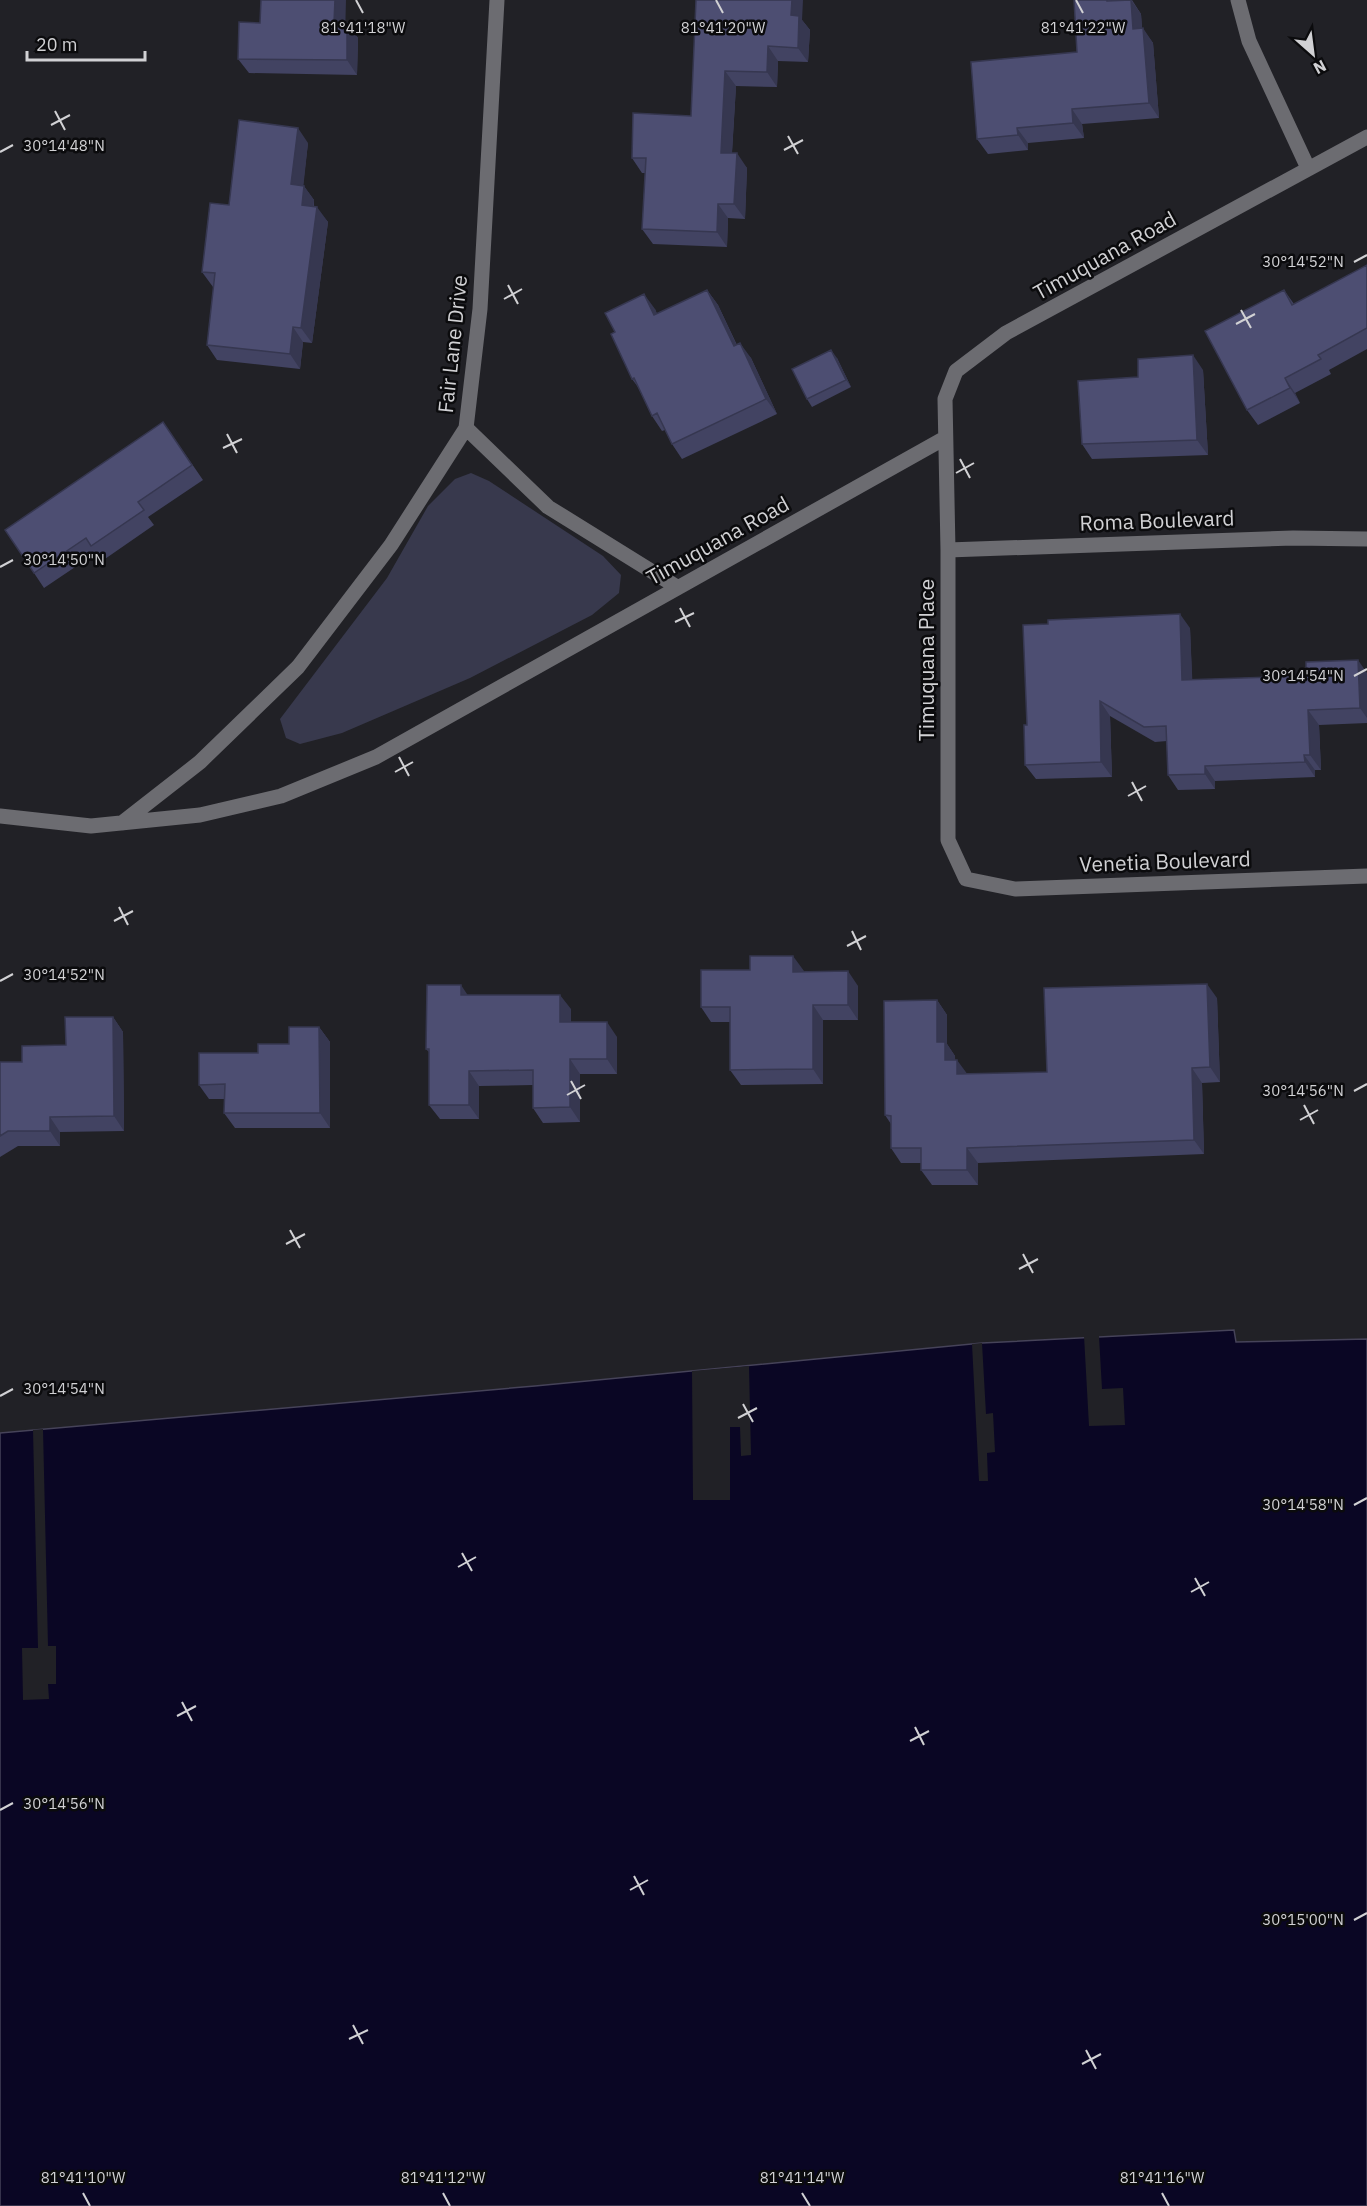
<svg xmlns="http://www.w3.org/2000/svg" width="1367" height="2206" viewBox="0 0 1367 2206" font-family="'IBM Plex Sans',sans-serif">
<rect width="100%" height="100%" fill="#212126"/>
<path fill="#38394d" d="M 471,473 L 489,481 L 603,556 L 621,575 L 619,593 L 592,615 L 470,678 L 342,733 L 300,744 L 286,738 L 280,719 L 387,578 L 428,506 L 455,479 Z"/>
<path fill="#0a0624" stroke="#464359" stroke-width="1.5" d="M 1234,1330 L 1236,1342 L 1367,1339 L 1367,2206 L 0,2206 L 0,1433 L 535,1386 L 982,1343 Z"/>
<path fill="#212126" d="M 1084,1336 L 1099,1336 L 1102,1389 L 1123,1388 L 1125,1425 L 1089,1426 Z
M 982,1343 L 986,1414 L 993,1413 L 995,1452 L 987,1453 L 988,1481 L 979,1481 L 972,1344 Z
M 749,1366 L 751,1455 L 741,1456 L 740,1427 L 730,1427 L 730,1500 L 693,1500 L 692,1371 Z
M 43,1429 L 48,1646 L 56,1646 L 56,1684 L 48,1684 L 49,1699 L 23,1700 L 22,1648 L 38,1648 L 33,1430 Z"/>
<g fill="none" stroke-linecap="round" stroke-linejoin="round">
<path stroke="#6c6c71" stroke-width="15" d="M 497,0 L 480,309 L 466,428 L 548,507 L 677,587
M 1238,0 L 1249,41 L 1308,168
M 1367,137 L 1006,333 L 956,371 L 945,399 L 948,550 L 948,840 L 966,879 L 1015,889 L 1367,876
M 948,550 L 1293,538 L 1367,539
M 0,816 L 91,826 L 200,815 L 281,796 L 376,757 L 945,438
M 122,823 L 200,762 L 298,667 L 391,545 L 466,428"/>
</g>
<path fill="#424362" d="M 696,0 L 802,20 L 810,30 L 808,62 L 778,61 L 777,87 L 736,86 L 732,153 L 747,168 L 745,219 L 728,218 L 727,247 L 653,244 L 642,229 L 645,173 L 642,173 L 632,158 L 691,116 Z
M 1074,0 L 1132,0 L 1141,14 L 1142,28 L 1153,43 L 1159,118 L 1082,124 L 1084,138 L 1028,143 L 1028,150 L 988,154 L 977,139 L 1077,52 Z
M 345,23 L 347,23 L 358,38 L 357,75 L 249,73 L 238,59 Z
M 308,143 L 303,185 L 314,200 L 314,206 L 328,222 L 312,343 L 303,342 L 300,369 L 217,360 L 207,345 L 214,287 L 213,287 L 202,272 L 229,205 Z
M 1367,265 L 1367,349 L 1329,370 L 1331,374 L 1295,393 L 1300,403 L 1258,425 L 1247,410 L 1284,290 L 1294,304 Z
M 707,290 L 718,305 L 737,345 L 751,358 L 777,414 L 682,459 L 672,444 L 665,430 L 662,431 L 652,416 L 638,387 L 632,379 L 655,309 L 657,314 Z
M 837,358 L 851,387 L 812,407 L 807,399 Z
M 1203,370 L 1208,455 L 1092,459 L 1082,444 Z
M 163,422 L 203,480 L 148,517 L 154,525 L 102,561 L 96,553 L 44,588 L 34,573 Z
M 1190,628 L 1192,680 L 1367,673 L 1367,723 L 1319,725 L 1321,770 L 1315,770 L 1315,777 L 1215,781 L 1215,789 L 1178,790 L 1168,775 L 1167,741 L 1155,742 L 1110,716 L 1112,777 L 1036,779 L 1025,765 L 1027,725 Z
M 804,971 L 804,972 L 858,986 L 858,1020 L 823,1020 L 823,1084 L 741,1085 L 730,1070 L 730,1022 L 711,1022 L 701,1007 Z
M 468,995 L 571,1009 L 571,1022 L 617,1037 L 617,1074 L 580,1074 L 580,1122 L 543,1123 L 533,1108 L 533,1085 L 479,1086 L 479,1119 L 440,1119 L 429,1105 L 429,1052 L 426,1049 Z
M 1217,998 L 1220,1082 L 1202,1083 L 1204,1154 L 978,1163 L 978,1185 L 932,1185 L 921,1170 L 921,1163 L 901,1163 L 891,1148 L 891,1124 L 885,1115 L 937,1000 L 947,1015 L 947,1044 L 955,1056 L 955,1060 L 967,1074 L 1047,1072 Z
M 113,1017 L 123,1032 L 124,1131 L 60,1132 L 60,1146 L 18,1146 L 0,1157 L 0,1062 L 22,1062 L 66,1045 Z
M 319,1027 L 330,1042 L 330,1128 L 235,1128 L 224,1113 L 224,1099 L 209,1099 L 199,1085 L 258,1053 L 289,1044 Z"/>
<path fill="#363750" d="M 335,0 L 346,0 L 345,37 L 334,22 Z
M 792,0 L 803,0 L 802,20 L 810,30 L 808,62 L 798,48 L 791,15 Z
M 1131,0 L 1141,14 L 1143,44 L 1133,29 Z
M 347,23 L 358,38 L 357,75 L 347,60 Z
M 1143,28 L 1153,43 L 1159,118 L 1149,103 Z
M 768,46 L 778,61 L 777,87 L 767,72 Z
M 725,71 L 736,86 L 731,167 L 721,153 Z
M 1072,109 L 1082,124 L 1084,138 L 1073,123 Z
M 298,128 L 308,143 L 302,199 L 291,184 Z
M 1017,128 L 1028,143 L 1028,150 L 1018,135 Z
M 737,153 L 747,168 L 745,219 L 734,204 Z
M 304,186 L 314,200 L 312,220 L 302,205 Z
M 718,204 L 728,218 L 727,247 L 717,232 Z
M 317,207 L 328,222 L 312,343 L 301,328 Z
M 707,290 L 718,305 L 744,361 L 734,346 Z
M 644,294 L 655,309 L 664,330 L 654,315 Z
M 293,327 L 303,342 L 300,369 L 290,354 Z
M 740,343 L 751,358 L 777,414 L 766,399 Z
M 831,350 L 837,358 L 851,387 L 846,380 Z
M 1193,355 L 1203,370 L 1208,455 L 1197,440 Z
M 1285,378 L 1295,393 L 1300,403 L 1290,388 Z
M 1180,614 L 1190,628 L 1193,695 L 1182,680 Z
M 1358,660 L 1367,673 L 1367,718 L 1360,708 Z
M 1100,701 L 1110,716 L 1112,777 L 1101,762 Z
M 1308,710 L 1319,725 L 1321,770 L 1310,755 Z
M 1304,755 L 1315,770 L 1315,777 L 1305,762 Z
M 1205,766 L 1215,781 L 1215,789 L 1205,774 Z
M 793,956 L 804,971 L 804,986 L 793,972 Z
M 848,971 L 858,986 L 858,1020 L 848,1005 Z
M 1207,984 L 1217,998 L 1220,1082 L 1210,1067 Z
M 461,985 L 471,1000 L 461,995 Z
M 560,995 L 571,1009 L 571,1037 L 560,1022 Z
M 937,1000 L 947,1015 L 947,1044 L 955,1056 L 956,1075 L 945,1060 L 937,1042 Z
M 813,1005 L 823,1020 L 823,1084 L 813,1069 Z
M 113,1017 L 123,1032 L 124,1131 L 114,1116 Z
M 607,1022 L 617,1037 L 617,1074 L 607,1059 Z
M 319,1027 L 330,1042 L 330,1128 L 320,1113 Z
M 570,1059 L 580,1074 L 580,1122 L 570,1107 Z
M 957,1060 L 968,1075 L 957,1074 Z
M 1192,1068 L 1202,1083 L 1204,1154 L 1194,1140 Z
M 469,1071 L 479,1086 L 479,1119 L 469,1105 Z
M 50,1117 L 60,1132 L 60,1146 L 50,1131 Z
M 967,1148 L 978,1163 L 978,1185 L 967,1170 Z"/>
<path fill="#4d4e72" stroke="#363750" stroke-width="1.5" d="M 261,0 L 335,0 L 334,22 L 347,23 L 347,60 L 238,59 L 239,22 L 260,23 Z
M 696,0 L 792,0 L 791,15 L 799,16 L 798,48 L 768,46 L 767,72 L 725,71 L 721,153 L 737,153 L 734,204 L 718,204 L 717,232 L 642,229 L 646,158 L 632,158 L 633,113 L 691,116 Z
M 1074,0 L 1107,0 L 1107,1 L 1131,0 L 1133,29 L 1143,28 L 1149,103 L 1072,109 L 1073,123 L 1017,128 L 1018,135 L 977,139 L 971,62 L 1077,52 Z
M 239,120 L 298,128 L 291,184 L 304,186 L 302,205 L 317,207 L 301,328 L 293,327 L 290,354 L 207,345 L 215,273 L 202,272 L 210,203 L 229,205 Z
M 1367,265 L 1367,328 L 1318,355 L 1321,359 L 1285,378 L 1290,388 L 1247,410 L 1205,331 L 1284,290 L 1292,305 Z
M 707,290 L 734,346 L 740,343 L 766,399 L 672,444 L 657,413 L 652,416 L 634,378 L 632,379 L 611,334 L 615,332 L 605,313 L 644,294 L 654,315 Z
M 831,350 L 846,380 L 807,399 L 792,369 Z
M 1193,355 L 1197,440 L 1082,444 L 1078,381 L 1138,377 L 1138,359 Z
M 163,422 L 192,465 L 138,502 L 144,510 L 91,546 L 86,538 L 34,573 L 5,530 Z
M 1180,614 L 1182,680 L 1306,676 L 1306,662 L 1358,660 L 1360,708 L 1308,710 L 1310,755 L 1304,755 L 1305,762 L 1205,766 L 1205,774 L 1168,775 L 1166,726 L 1144,727 L 1100,701 L 1101,762 L 1025,765 L 1024,725 L 1027,725 L 1023,625 L 1048,624 L 1048,620 Z
M 750,956 L 793,956 L 793,972 L 848,971 L 848,1005 L 813,1005 L 813,1069 L 730,1070 L 730,1007 L 701,1007 L 701,970 L 750,970 Z
M 1207,984 L 1210,1067 L 1192,1068 L 1194,1140 L 967,1148 L 967,1170 L 921,1170 L 921,1148 L 891,1148 L 891,1116 L 885,1115 L 884,1001 L 937,1000 L 937,1042 L 945,1042 L 945,1060 L 957,1060 L 957,1074 L 1047,1072 L 1044,988 Z
M 427,985 L 461,985 L 461,995 L 560,995 L 560,1022 L 607,1022 L 607,1059 L 570,1059 L 570,1107 L 533,1108 L 533,1070 L 469,1071 L 469,1105 L 429,1105 L 429,1049 L 426,1049 Z
M 65,1017 L 113,1017 L 114,1116 L 50,1117 L 50,1131 L 8,1131 L 0,1136 L 0,1062 L 22,1062 L 22,1046 L 66,1045 Z
M 289,1027 L 319,1027 L 320,1113 L 224,1113 L 225,1084 L 199,1085 L 199,1053 L 258,1053 L 258,1044 L 289,1044 Z"/>
<path fill="none" stroke="#d1d1d4" stroke-width="2" d="M 356,0 L 363,13M 716,0 L 723,13M 1076,0 L 1083,13M 55,111 L 65,130M 51,125 L 70,115M 788,136 L 798,154M 784,150 L 803,140M 0,152 L 13,145M 1354,262 L 1367,255M 508,285 L 518,304M 504,299 L 522,289M 1241,310 L 1251,328M 1236,324 L 1255,314M 227,434 L 237,453M 223,448 L 242,439M 960,459 L 970,478M 956,473 L 974,463M 0,567 L 13,560M 680,608 L 690,627M 675,622 L 694,613M 1354,676 L 1367,669M 399,757 L 409,776M 395,772 L 413,762M 1132,782 L 1142,801M 1128,796 L 1146,786M 119,907 L 128,925M 114,921 L 133,911M 852,931 L 861,950M 847,946 L 866,936M 0,981 L 13,974M 571,1081 L 581,1099M 1354,1091 L 1367,1084M 567,1095 L 585,1085M 1304,1105 L 1314,1124M 1300,1120 L 1318,1110M 290,1230 L 300,1248M 286,1244 L 305,1234M 1023,1254 L 1033,1273M 1019,1269 L 1038,1259M 0,1396 L 13,1389M 743,1404 L 753,1422M 738,1418 L 757,1408M 1354,1505 L 1367,1498M 462,1553 L 472,1571M 458,1567 L 476,1557M 1195,1578 L 1205,1596M 1191,1592 L 1209,1582M 182,1702 L 192,1721M 177,1716 L 196,1706M 915,1727 L 924,1745M 910,1741 L 929,1731M 0,1810 L 13,1803M 634,1876 L 644,1895M 630,1890 L 648,1880M 1354,1920 L 1367,1913M 353,2025 L 363,2044M 349,2039 L 368,2030M 1086,2050 L 1096,2069M 1082,2064 L 1101,2054M 83,2193 L 90,2206M 443,2193 L 450,2206M 802,2193 L 810,2206M 1162,2193 L 1169,2206"/>
<g text-anchor="middle" stroke-width="5" stroke-linejoin="round" paint-order="stroke">
<g font-size="21" fill="#d1d1d4" stroke="#0b0b0d">
<text transform="translate(1105 256) rotate(-29)" y="7">Timuquana Road</text>
<text transform="translate(453 344) rotate(-84)" y="7">Fair Lane Drive</text>
<text transform="translate(1157 521) rotate(-2)" y="7">Roma Boulevard</text>
<text transform="translate(718 541) rotate(-29)" y="7">Timuquana Road</text>
<text transform="translate(927 660) rotate(-90)" y="7">Timuquana Place</text>
<text transform="translate(1165 862) rotate(-2)" y="7">Venetia Boulevard</text>
</g>
</g>
<g font-size="15" text-anchor="middle" fill="#d1d1d4" stroke="#0b0b0d" stroke-width="5" stroke-linejoin="round" paint-order="stroke">
<text x="363" y="33">81°41'18"W</text>
<text x="723" y="33">81°41'20"W</text>
<text x="1083" y="33">81°41'22"W</text>
<text x="64" y="151">30°14'48"N</text>
<text x="1303" y="267">30°14'52"N</text>
<text x="64" y="565">30°14'50"N</text>
<text x="1303" y="681">30°14'54"N</text>
<text x="64" y="980">30°14'52"N</text>
<text x="1303" y="1096">30°14'56"N</text>
<text x="64" y="1394">30°14'54"N</text>
<text x="1303" y="1510">30°14'58"N</text>
<text x="64" y="1809">30°14'56"N</text>
<text x="1303" y="1925">30°15'00"N</text>
<text x="83" y="2183">81°41'10"W</text>
<text x="443" y="2183">81°41'12"W</text>
<text x="802" y="2183">81°41'14"W</text>
<text x="1162" y="2183">81°41'16"W</text>
</g>
<g transform="translate(1313 54) rotate(152)" stroke="#0b0b0d" stroke-width="4.5" paint-order="stroke">
<path d="M0-4.5L10 22L0 15L-10 22Z" fill="#d1d1d4"/>
<text y="-9" font-size="16" font-weight="bold" text-anchor="middle" fill="#d1d1d4">N</text>
</g>
<path d="M27 51v9h118v-9" fill="none" stroke="#d1d1d4" stroke-width="3"/>
<text x="36" y="51" font-size="18" fill="#d1d1d4" stroke="#0b0b0d" stroke-width="4.5" paint-order="stroke">20 m</text>
</svg>
